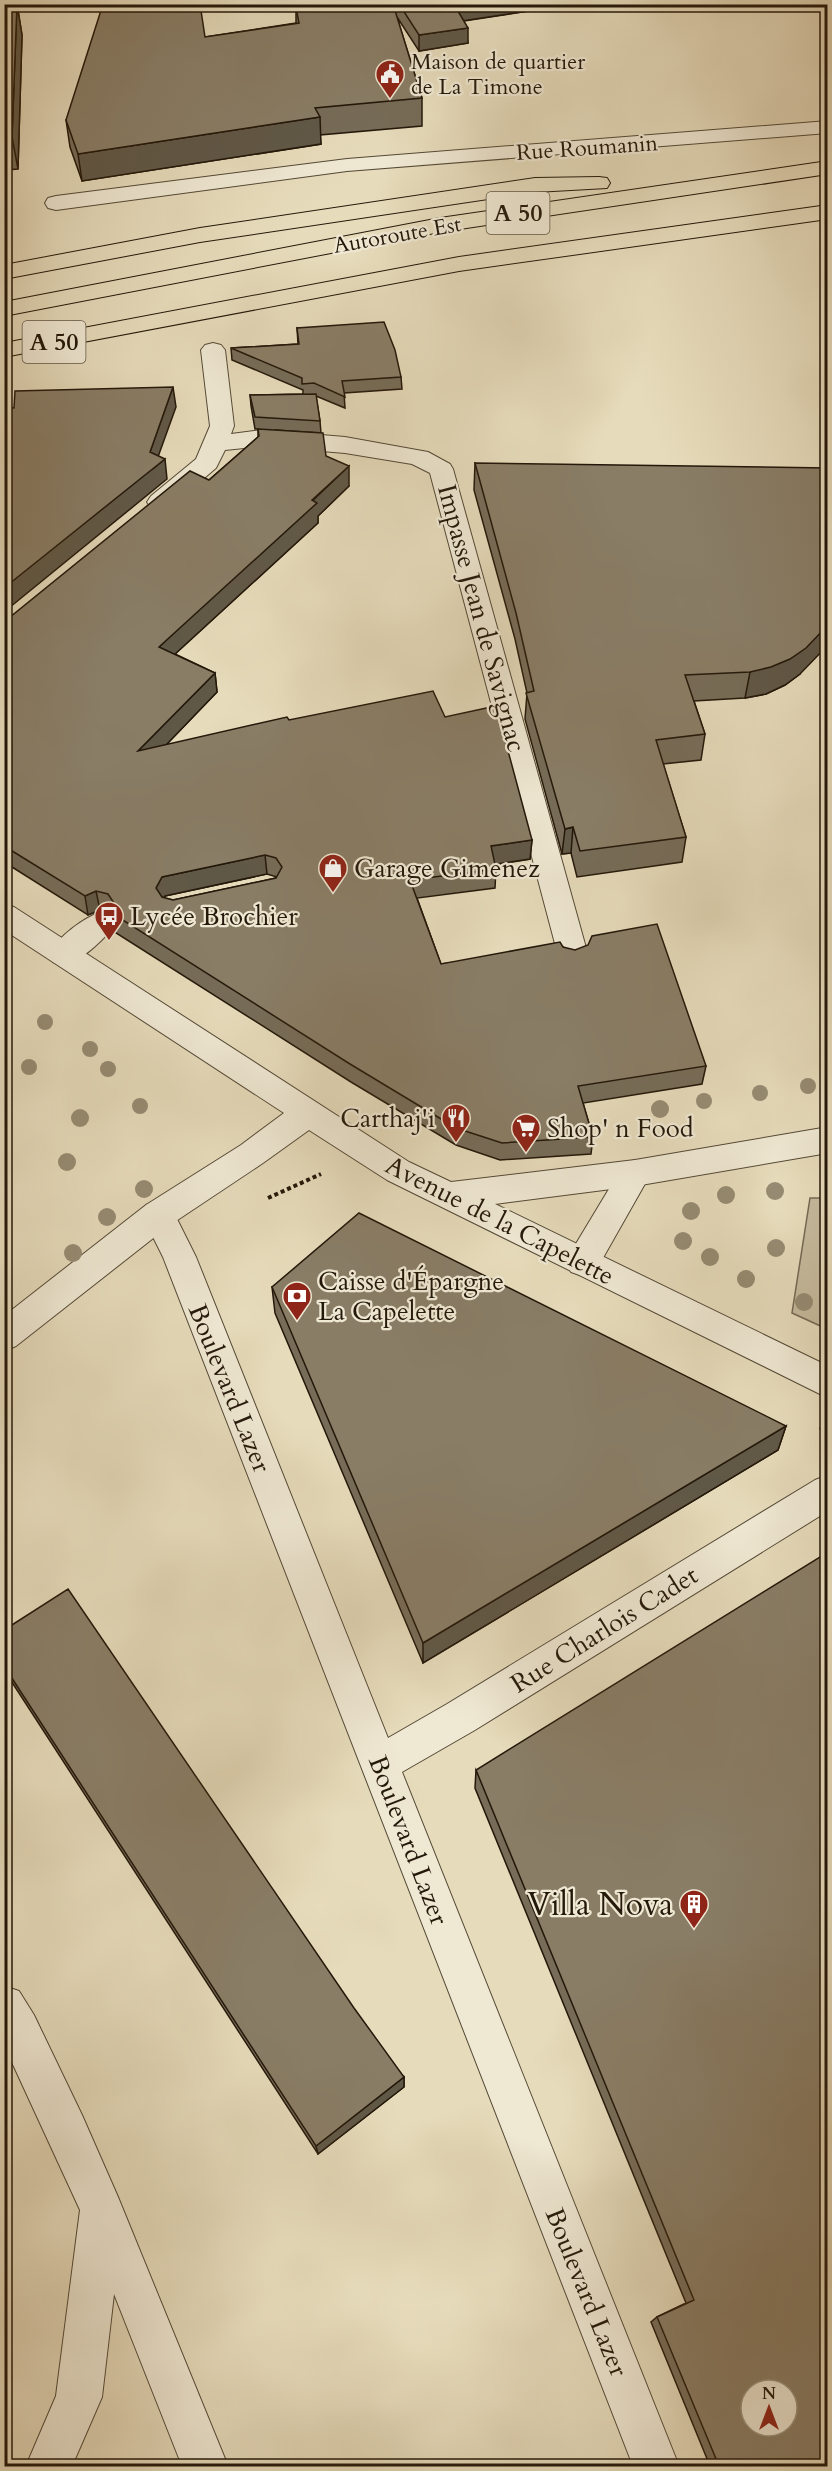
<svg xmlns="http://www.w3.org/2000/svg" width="832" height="2471" viewBox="0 0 832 2471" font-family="Cardo,serif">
<rect width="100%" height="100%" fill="#e6dbbb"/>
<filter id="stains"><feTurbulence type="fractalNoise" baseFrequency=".00333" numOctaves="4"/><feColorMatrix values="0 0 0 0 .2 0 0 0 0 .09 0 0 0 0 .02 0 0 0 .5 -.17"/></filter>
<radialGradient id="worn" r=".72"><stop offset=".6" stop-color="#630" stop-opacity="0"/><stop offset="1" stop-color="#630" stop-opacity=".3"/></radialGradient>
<path fill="#c5ba9d" stroke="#746954" stroke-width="1.5" d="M 810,1198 L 827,1198 L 827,1329 L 792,1313 Z"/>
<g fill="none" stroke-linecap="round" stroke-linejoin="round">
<g stroke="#544936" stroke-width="2">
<path id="service" d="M 828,121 L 828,133 L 347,171 L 56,210 L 48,208 L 45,203 L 48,198 L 56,196 L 347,159 Z
M 213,343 L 221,345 L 225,350 L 234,426 L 231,434 L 262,430 L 345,437 L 428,452 L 450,464 L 453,469 L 588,955 L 584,963 L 573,966 L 562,963 L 558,955 L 430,473 L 412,464 L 345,453 L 262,446 L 225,450 L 216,468 L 169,508 L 160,510 L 151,508 L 147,502 L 151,496 L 196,459 L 210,426 L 201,350 L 205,345 Z
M 101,912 L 111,915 L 116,923 C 109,935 81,961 68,964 C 62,966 59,964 53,962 L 49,954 C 58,937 83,918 101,912 Z
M 4,1986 L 19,1991 L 34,2015 L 82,2115 L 118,2197 L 228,2466 L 182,2466 L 114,2294 L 102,2397 L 72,2466 L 26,2466 L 56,2396 L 80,2210 L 4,2045 Z"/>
</g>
<g stroke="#544936" stroke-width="2">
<path id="minor" d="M 635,1160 L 646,1164 L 651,1173 L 646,1182 L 595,1272 L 583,1276 L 571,1272 L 566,1262 L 571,1252 L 624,1164 Z
M 158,1201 L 170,1205 L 196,1257 L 388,1738 L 447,1704 L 815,1480 L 828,1475 L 828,1511 L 475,1730 L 402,1772 L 679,2466 L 633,2466 L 163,1257 L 142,1215 L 146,1205 Z"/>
</g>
<g stroke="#544936" stroke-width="2">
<path id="tertiary" d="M 4,904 L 14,907 L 409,1162 L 451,1182 L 635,1160 L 828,1127 L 828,1153 L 635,1186 L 495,1204 L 828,1366 L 828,1398 L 387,1180 L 309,1130 L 263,1163 L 170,1225 L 16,1346 L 4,1351 L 4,1316 L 146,1205 L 241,1145 L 284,1113 L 4,930 Z"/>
</g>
<g stroke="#24180a" stroke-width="2">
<path id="motorway" d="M 828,161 L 828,174 L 440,232 L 4,316 L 4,302 L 440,218 Z
M 599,177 L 607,178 L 610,183 L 607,188 L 535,192 L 200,242 L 4,279 L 4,265 L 200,228 L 535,178 Z
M 828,205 L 828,219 L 459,271 L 4,357 L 4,343 L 459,257 Z"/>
</g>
<path stroke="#24180a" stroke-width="4" stroke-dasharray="4 3" stroke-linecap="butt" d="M 268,1198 L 321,1174"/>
<path stroke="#24180a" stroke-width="4.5" stroke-dasharray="5 4" stroke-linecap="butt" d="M 820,1427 L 828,1431"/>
<use href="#service" fill="#efe8d3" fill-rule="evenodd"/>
<use href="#minor" fill="#efe8d3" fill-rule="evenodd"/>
<use href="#tertiary" fill="#efe8d3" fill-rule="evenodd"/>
<use href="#motorway" fill="#e6dbbb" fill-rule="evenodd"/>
</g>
<g fill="#968b72">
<circle cx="45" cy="1022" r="8"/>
<circle cx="90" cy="1049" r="8"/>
<circle cx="29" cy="1067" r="8"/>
<circle cx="108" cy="1069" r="8"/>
<circle cx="808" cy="1086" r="8"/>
<circle cx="760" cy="1093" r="8"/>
<circle cx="704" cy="1101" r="8"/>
<circle cx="140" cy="1106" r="8"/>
<circle cx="660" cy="1109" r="9"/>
<circle cx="80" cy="1118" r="9"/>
<circle cx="67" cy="1162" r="9"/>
<circle cx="144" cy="1189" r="9"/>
<circle cx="775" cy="1191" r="9"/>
<circle cx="726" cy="1195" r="9"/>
<circle cx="691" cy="1211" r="9"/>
<circle cx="107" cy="1217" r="9"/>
<circle cx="683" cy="1241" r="9"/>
<circle cx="776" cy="1248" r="9"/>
<circle cx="73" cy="1253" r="9"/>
<circle cx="710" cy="1257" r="9"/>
<circle cx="746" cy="1279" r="9"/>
<circle cx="804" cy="1302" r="9"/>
</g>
<path fill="#766c58" stroke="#24180a" stroke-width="1.5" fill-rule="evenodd" d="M 4,4 L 17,4 L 22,35 L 18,169 L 5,170 L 4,184 Z
M 324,4 L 574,4 L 464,21 L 468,43 L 419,51 L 397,17 L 422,98 L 422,126 L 320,135 L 321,144 L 82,181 L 70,147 L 66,120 L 205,37 L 296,23 L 296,7 Z
M 609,4 L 725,4 L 720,6 L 611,10 Z
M 297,328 L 401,377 L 402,389 L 344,393 L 345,408 L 316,396 L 320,421 L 321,433 L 275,430 L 326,456 L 349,486 L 318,516 L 318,523 L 175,654 L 215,673 L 217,692 L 166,745 L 289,720 L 445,717 L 532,840 L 530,859 L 495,865 L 496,869 L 495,888 L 417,898 L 441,964 L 563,947 L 706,1066 L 702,1084 L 583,1103 L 593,1137 L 591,1154 L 500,1160 L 456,1145 L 351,1082 L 113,931 L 110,912 L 100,910 L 88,915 L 4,862 L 4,619 L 10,617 L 209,480 L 258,437 L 258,429 L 255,429 L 251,406 L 250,395 L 303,394 L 303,390 L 232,360 L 231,348 L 298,344 ZM 267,874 L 277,877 L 276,878 L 173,900 L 164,898 L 165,896 Z
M 475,463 L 800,674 L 785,685 L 766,694 L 745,698 L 694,701 L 705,734 L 701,760 L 663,764 L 686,837 L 682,862 L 577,877 L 571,853 L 562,854 L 525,719 L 527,693 L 515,639 L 474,490 Z
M 272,1287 L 786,1426 L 778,1450 L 423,1663 L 275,1313 Z
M 4,1630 L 404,2077 L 404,2087 L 318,2154 L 4,1670 Z
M 476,1770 L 828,2466 L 710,2466 L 651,2322 L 657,2317 L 686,2303 L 475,1788 Z"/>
<path fill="#605847" stroke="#24180a" stroke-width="1.5" d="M 17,4 L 22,35 L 18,169 L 12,137 Z
M 468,4 L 574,4 L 455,22 L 455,6 Z
M 811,4 L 828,4 L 828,5 L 811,7 Z
M 468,28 L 468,43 L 419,51 L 419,35 Z
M 320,117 L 321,144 L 82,181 L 78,154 Z
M 173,387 L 176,407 L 154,468 L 165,459 L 167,479 L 4,612 L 4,588 L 150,452 Z
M 349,466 L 349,486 L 318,516 L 318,523 L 162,666 L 159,647 Z
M 828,625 L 828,645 L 800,674 L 785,685 L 766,694 L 745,698 L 750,672 Z
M 215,673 L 217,692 L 141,771 L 138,751 Z
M 573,827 L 571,853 L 562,854 L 565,829 Z
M 532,840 L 530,859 L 490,865 L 491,846 Z
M 265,855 L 267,874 L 165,896 L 159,907 L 156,888 L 162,877 Z
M 96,891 L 100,910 L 88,915 L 85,896 Z
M 786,1426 L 778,1450 L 423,1663 L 423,1643 Z
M 404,2077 L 404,2087 L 318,2154 L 316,2146 Z"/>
<path fill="#897d66" stroke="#24180a" stroke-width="1.5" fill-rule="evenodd" d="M 4,4 L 17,4 L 12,137 L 4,137 Z
M 103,4 L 200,4 L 205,37 L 299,23 L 296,7 L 324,4 L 393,4 L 422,98 L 315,108 L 320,117 L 78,154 L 66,120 Z
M 399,4 L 468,4 L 455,6 L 468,28 L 419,35 Z
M 384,322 L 395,350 L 401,377 L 342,381 L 345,397 L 314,383 L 302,384 L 302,378 L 231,348 L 299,344 L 297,328 Z
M 173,387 L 150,452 L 165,459 L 4,588 L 4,470 L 8,468 L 4,466 L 4,407 L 14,408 L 15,391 Z
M 316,394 L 320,421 L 255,417 L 250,395 Z
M 258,429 L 323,433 L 326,456 L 349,466 L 312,500 L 317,503 L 159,647 L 215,673 L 138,751 L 287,717 L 289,720 L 433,691 L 445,717 L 496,706 L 532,840 L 491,846 L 496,869 L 410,880 L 441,964 L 560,942 L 563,947 L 575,950 L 588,945 L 592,936 L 657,924 L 706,1066 L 578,1086 L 593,1137 L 502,1143 L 456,1128 L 350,1064 L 110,912 L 114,903 L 108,894 L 96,891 L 85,896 L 4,846 L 4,619 L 10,617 L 190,471 L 209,480 L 259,436 ZM 265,855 L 276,858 L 282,867 L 276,878 L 173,900 L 162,897 L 156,888 L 162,877 Z
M 475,463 L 828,468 L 828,625 L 806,648 L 790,659 L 771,667 L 750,672 L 685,675 L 705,734 L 656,740 L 686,837 L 580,851 L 573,827 L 565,829 L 526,693 L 534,691 L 516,613 Z
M 359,1213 L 786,1426 L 423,1643 L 272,1287 Z
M 828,1552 L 828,2466 L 719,2466 L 657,2317 L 694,2300 L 476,1770 ZM 751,2390 L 787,2390 L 787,2426 L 751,2426 Z
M 68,1589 L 354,2008 L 404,2077 L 316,2146 L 4,1666 L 4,1630 Z"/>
<defs>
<g id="civic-pin" transform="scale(1.5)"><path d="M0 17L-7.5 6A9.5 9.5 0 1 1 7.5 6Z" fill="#8f2418" stroke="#efe8d3"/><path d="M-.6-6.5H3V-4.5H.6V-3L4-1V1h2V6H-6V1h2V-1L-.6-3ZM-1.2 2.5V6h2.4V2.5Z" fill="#fff"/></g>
<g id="shop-pin" transform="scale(1.5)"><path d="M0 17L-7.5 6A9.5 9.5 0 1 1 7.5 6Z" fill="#8f2418" stroke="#efe8d3"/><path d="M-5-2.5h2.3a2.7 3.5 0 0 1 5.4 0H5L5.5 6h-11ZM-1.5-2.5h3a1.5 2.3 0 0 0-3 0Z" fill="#fff"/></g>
<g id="bus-pin" transform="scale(1.5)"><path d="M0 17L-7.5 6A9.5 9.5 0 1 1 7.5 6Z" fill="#8f2418" stroke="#efe8d3"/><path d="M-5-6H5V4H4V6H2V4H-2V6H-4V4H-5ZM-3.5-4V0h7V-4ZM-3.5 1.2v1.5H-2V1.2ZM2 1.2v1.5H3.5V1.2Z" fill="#fff"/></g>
<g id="restaurant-pin" transform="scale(1.5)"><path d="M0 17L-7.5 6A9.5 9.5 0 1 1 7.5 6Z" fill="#8f2418" stroke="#efe8d3"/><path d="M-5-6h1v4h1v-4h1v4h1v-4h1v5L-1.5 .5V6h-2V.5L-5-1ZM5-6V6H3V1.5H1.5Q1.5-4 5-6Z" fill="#fff"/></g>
<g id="supermarket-pin" transform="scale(1.5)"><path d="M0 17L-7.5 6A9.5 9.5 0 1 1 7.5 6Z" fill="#8f2418" stroke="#efe8d3"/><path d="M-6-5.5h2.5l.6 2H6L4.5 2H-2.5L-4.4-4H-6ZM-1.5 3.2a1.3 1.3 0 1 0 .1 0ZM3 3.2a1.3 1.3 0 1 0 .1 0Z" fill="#fff"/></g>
<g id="bank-pin" transform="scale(1.5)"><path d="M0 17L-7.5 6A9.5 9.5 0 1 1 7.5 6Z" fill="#8f2418" stroke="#efe8d3"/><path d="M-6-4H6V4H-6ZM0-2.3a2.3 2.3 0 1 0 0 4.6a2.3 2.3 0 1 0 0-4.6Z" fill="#fff"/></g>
<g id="building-pin" transform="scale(1.5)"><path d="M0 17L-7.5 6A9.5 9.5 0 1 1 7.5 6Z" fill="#8f2418" stroke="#efe8d3"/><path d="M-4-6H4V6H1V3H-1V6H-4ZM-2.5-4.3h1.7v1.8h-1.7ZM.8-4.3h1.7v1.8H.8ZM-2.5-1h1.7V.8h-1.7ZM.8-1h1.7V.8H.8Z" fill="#fff"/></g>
</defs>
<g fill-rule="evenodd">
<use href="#civic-pin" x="390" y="74"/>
<use href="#shop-pin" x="333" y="868"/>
<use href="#bus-pin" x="109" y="916"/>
<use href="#restaurant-pin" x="456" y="1118"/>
<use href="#supermarket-pin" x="526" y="1128"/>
<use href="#bank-pin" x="297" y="1296"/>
<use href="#building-pin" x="694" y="1904"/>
</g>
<g text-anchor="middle" stroke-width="4.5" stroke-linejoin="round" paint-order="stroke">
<g font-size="22" fill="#24180a" stroke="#efe8d3" text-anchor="start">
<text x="411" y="69">Maison de quartier<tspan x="411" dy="25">de La Timone</tspan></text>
</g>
<g font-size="22" fill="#24180a" stroke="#efe8d3">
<text transform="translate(587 147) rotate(-4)" y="8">Rue Roumanin</text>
<text transform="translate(397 234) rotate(-10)" y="8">Autoroute Est</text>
</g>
<g fill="#efe8d3" stroke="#615646" stroke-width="1.5">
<rect x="486.5" y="192" width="63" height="42" rx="4.5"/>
<rect x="22.5" y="321" width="63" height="42" rx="4.5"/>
</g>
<g font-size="24" font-weight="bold" fill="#24180a">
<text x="518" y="221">A 50</text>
<text x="54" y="350">A 50</text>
</g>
<g font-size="26" fill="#24180a" stroke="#efe8d3">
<text transform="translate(482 618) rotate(75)" y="9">Impasse Jean de Savignac</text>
<text transform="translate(500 1220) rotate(27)" y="9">Avenue de la Capelette</text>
<text transform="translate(230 1388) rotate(68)" y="9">Boulevard Lazer</text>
<text transform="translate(604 1629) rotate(-32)" y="9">Rue Charlois Cadet</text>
<text transform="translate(409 1840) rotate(69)" y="9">Boulevard Lazer</text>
<text transform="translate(587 2292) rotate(68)" y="9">Boulevard Lazer</text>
</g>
<g font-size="26" fill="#24180a" stroke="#efe8d3" text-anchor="start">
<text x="354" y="877">Garage Gimenez</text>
<text x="130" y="925">Lycée Brochier</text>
<text x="435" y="1127" text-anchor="end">Carthaj'i</text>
<text x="547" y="1137">Shop' n Food</text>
<text x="318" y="1290">Caisse d'Épargne<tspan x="318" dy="30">La Capelette</tspan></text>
</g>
<g font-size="32" fill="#24180a" stroke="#efe8d3" text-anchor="end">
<text x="673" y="1915">Villa Nova</text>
</g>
</g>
<rect width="832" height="2471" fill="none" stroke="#e6dbbb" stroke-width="24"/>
<rect x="6" y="6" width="820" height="2459" fill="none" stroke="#24180a" stroke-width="3"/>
<rect x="12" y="12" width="808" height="2447" fill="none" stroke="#24180a" stroke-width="1.5"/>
<g transform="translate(769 2408)"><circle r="28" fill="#efe8d3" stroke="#9e9583" stroke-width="1.5"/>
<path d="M0-4.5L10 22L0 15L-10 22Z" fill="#8f2418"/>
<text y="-9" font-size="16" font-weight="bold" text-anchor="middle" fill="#24180a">N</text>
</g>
<rect width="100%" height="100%" filter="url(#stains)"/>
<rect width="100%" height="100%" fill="url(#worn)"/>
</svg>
